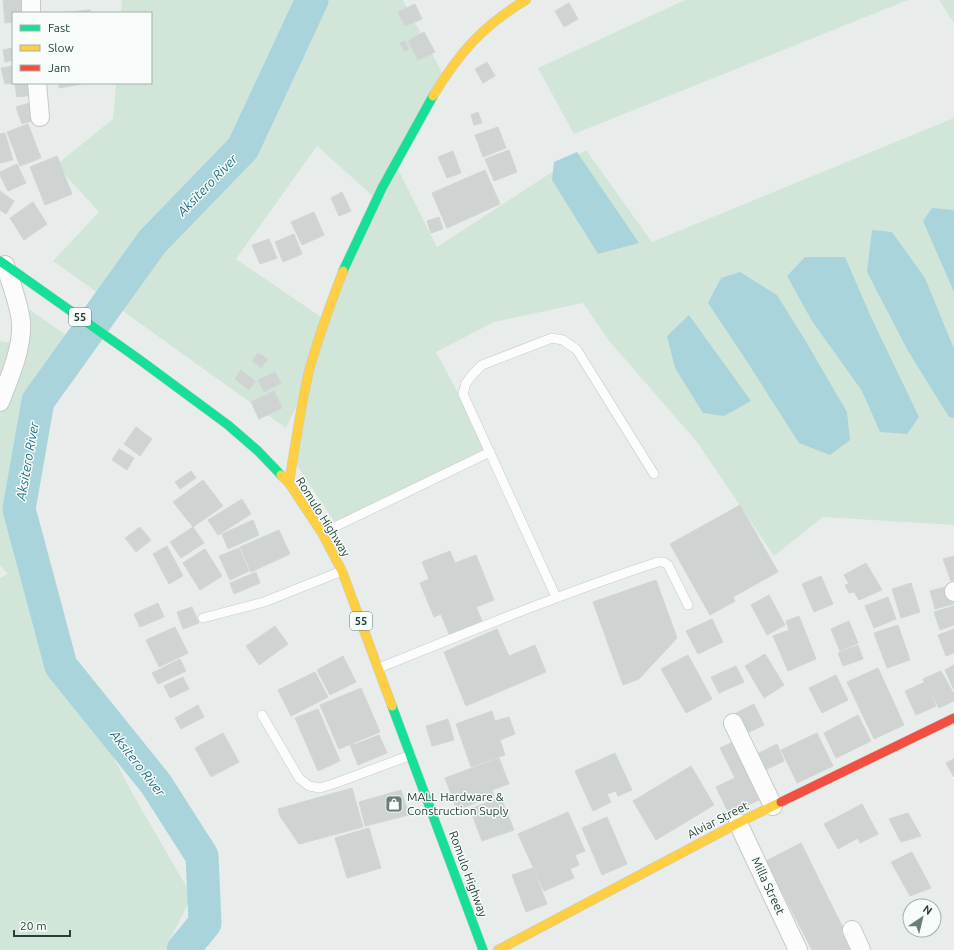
<svg xmlns="http://www.w3.org/2000/svg" width="954" height="950" viewBox="0 0 954 950" font-family="Ubuntu,sans-serif">
<rect width="100%" height="100%" fill="#e8edeb"/>
<path fill="#d1e6d8" fill-rule="evenodd" d="M 122,0 L 403,0 L 445,78 L 395,163 L 437,247 L 586,150 L 652,242 L 954,118 L 954,525 L 823,517 L 774,556 L 697,442 L 610,342 L 583,303 L 494,322 L 436,352 L 490,452 L 337,526 L 293,459 L 305,389 L 286,428 L 53,261 L 99,212 L 56,165 L 113,119 L 116,83 L 151,83 L 151,13 L 121,13 ZM 317,146 L 376,199 L 324,319 L 236,259 Z
M 685,0 L 908,0 L 574,134 L 538,68 Z
M 939,0 L 954,0 L 954,23 Z
M 30,310 L 73,340 L 38,401 L 19,509 L 58,655 L 139,805 L 192,896 L 165,950 L 0,950 L 0,578 L 8,574 L 0,565 L 0,341 L 20,344 Z"/>
<path fill="#a9d4db" d="M 577,152 L 639,243 L 598,254 L 552,180 L 554,162 Z
M 932,208 L 954,210 L 954,292 L 923,221 Z
M 872,230 L 892,232 L 925,278 L 954,349 L 954,418 L 949,417 L 908,351 L 867,272 Z
M 805,257 L 845,257 L 871,317 L 919,417 L 907,434 L 880,432 L 862,391 L 812,321 L 787,276 Z
M 740,272 L 777,295 L 805,340 L 847,412 L 850,440 L 830,455 L 799,443 L 744,357 L 708,303 L 721,278 Z
M 689,315 L 751,401 L 724,416 L 703,413 L 675,368 L 667,336 Z"/>
<g fill="none" stroke-linecap="round" stroke-linejoin="round">
<path stroke="#a9d4db" stroke-width="33" d="M 183,950 L 205,923 L 202,856 L 156,784 L 61,666 L 19,509 L 38,401 L 152,242 L 243,148 L 312,0"/>
</g>
<path fill="#cfd4d2" stroke="#d1d6d4" d="M 3,0 L 26,0 L 27,13 L 13,13 L 13,22 L 5,23 Z
M 569,3 L 578,19 L 564,27 L 555,11 Z
M 415,4 L 422,19 L 405,26 L 398,12 Z
M 90,10 L 91,13 L 58,13 Z
M 424,32 L 435,52 L 418,60 L 408,41 Z
M 405,41 L 409,49 L 404,51 L 400,43 Z
M 13,48 L 13,60 L 5,62 L 3,50 Z
M 487,62 L 495,76 L 483,83 L 475,69 Z
M 13,66 L 13,83 L 5,84 L 1,68 Z
M 22,83 L 32,83 L 34,95 L 17,97 L 15,84 Z
M 59,83 L 87,83 L 59,88 Z
M 33,102 L 38,119 L 22,124 L 16,107 Z
M 478,112 L 482,123 L 474,125 L 471,115 Z
M 28,124 L 41,158 L 20,166 L 7,132 Z
M 498,127 L 506,148 L 483,157 L 475,135 Z
M 5,133 L 13,160 L 0,163 L 0,134 Z
M 509,150 L 517,172 L 494,181 L 485,159 Z
M 453,151 L 461,173 L 447,178 L 438,157 Z
M 57,156 L 72,194 L 45,205 L 30,167 Z
M 17,164 L 26,183 L 8,191 L 0,175 L 0,172 Z
M 485,170 L 500,204 L 447,228 L 432,193 Z
M 0,191 L 14,201 L 6,214 L 0,210 Z
M 342,192 L 351,211 L 339,216 L 331,198 Z
M 33,202 L 47,224 L 24,240 L 10,218 Z
M 314,212 L 324,235 L 302,245 L 291,222 Z
M 439,217 L 443,229 L 431,233 L 427,221 Z
M 294,234 L 302,254 L 283,262 L 275,242 Z
M 269,239 L 277,258 L 260,264 L 252,245 Z
M 258,353 L 268,359 L 261,368 L 252,361 Z
M 241,370 L 255,381 L 249,390 L 235,379 Z
M 275,372 L 281,383 L 264,392 L 258,380 Z
M 274,391 L 282,408 L 259,419 L 251,402 Z
M 136,427 L 152,439 L 140,456 L 124,444 Z
M 119,449 L 134,458 L 127,470 L 112,460 Z
M 191,471 L 196,478 L 180,489 L 175,482 Z
M 203,480 L 223,506 L 193,527 L 173,502 Z
M 242,499 L 251,514 L 218,535 L 208,520 Z
M 740,505 L 778,572 L 733,597 L 735,601 L 710,615 L 670,544 Z
M 253,520 L 259,535 L 228,549 L 222,534 Z
M 140,527 L 151,540 L 136,552 L 125,538 Z
M 193,527 L 204,543 L 181,558 L 170,542 Z
M 279,530 L 290,554 L 251,572 L 240,547 Z
M 167,546 L 183,576 L 169,584 L 153,554 Z
M 239,548 L 249,571 L 230,580 L 219,556 Z
M 205,549 L 222,576 L 200,590 L 183,563 Z
M 450,551 L 455,563 L 476,555 L 494,600 L 476,607 L 482,621 L 449,634 L 441,614 L 434,617 L 420,583 L 429,579 L 422,562 Z
M 954,556 L 954,580 L 951,581 L 943,559 Z
M 866,563 L 882,590 L 859,600 L 854,592 L 849,593 L 845,585 L 849,584 L 844,575 Z
M 256,572 L 260,583 L 234,594 L 230,583 Z
M 821,576 L 833,604 L 814,612 L 802,584 Z
M 656,580 L 677,638 L 639,679 L 623,685 L 593,602 Z
M 911,583 L 920,612 L 901,618 L 892,589 Z
M 949,586 L 954,604 L 935,609 L 930,591 Z
M 769,595 L 785,625 L 767,635 L 751,605 Z
M 888,597 L 896,619 L 874,628 L 865,606 Z
M 158,603 L 164,617 L 140,627 L 134,614 Z
M 954,606 L 954,625 L 940,630 L 934,612 Z
M 192,607 L 199,623 L 183,629 L 177,612 Z
M 799,616 L 816,659 L 788,671 L 773,636 L 789,630 L 786,621 Z
M 712,619 L 723,642 L 698,654 L 686,631 Z
M 849,621 L 858,643 L 840,651 L 831,629 Z
M 898,625 L 910,660 L 887,668 L 874,633 Z
M 275,626 L 288,644 L 259,665 L 246,646 Z
M 175,627 L 188,653 L 159,667 L 146,640 Z
M 497,629 L 509,656 L 535,645 L 546,672 L 466,706 L 444,652 Z
M 954,629 L 954,653 L 946,656 L 938,635 Z
M 858,645 L 863,659 L 843,666 L 838,653 Z
M 765,654 L 784,685 L 764,698 L 745,666 Z
M 688,655 L 712,699 L 686,713 L 661,669 Z
M 343,656 L 356,682 L 330,695 L 317,670 Z
M 180,659 L 186,671 L 158,684 L 152,673 Z
M 954,665 L 954,690 L 945,670 Z
M 736,666 L 744,682 L 719,693 L 711,677 Z
M 878,668 L 904,725 L 874,739 L 847,682 Z
M 941,671 L 954,694 L 954,701 L 939,708 L 923,679 Z
M 315,672 L 328,697 L 291,716 L 278,690 Z
M 836,675 L 848,700 L 822,713 L 809,688 Z
M 183,677 L 189,689 L 170,698 L 164,686 Z
M 925,682 L 936,706 L 916,715 L 905,691 Z
M 361,688 L 380,732 L 339,749 L 320,705 Z
M 754,704 L 764,725 L 743,735 L 734,714 Z
M 198,705 L 204,717 L 181,729 L 175,718 Z
M 318,709 L 340,761 L 318,771 L 295,718 Z
M 492,711 L 495,721 L 509,717 L 515,734 L 500,740 L 505,755 L 471,767 L 456,724 Z
M 858,715 L 871,741 L 836,758 L 824,733 Z
M 448,719 L 454,740 L 432,746 L 426,726 Z
M 223,733 L 239,762 L 211,777 L 195,748 Z
M 817,733 L 833,766 L 797,783 L 781,750 Z
M 379,735 L 387,753 L 358,765 L 350,745 L 356,744 Z
M 735,741 L 763,798 L 729,814 L 716,787 L 735,778 L 720,748 Z
M 777,744 L 784,761 L 763,771 L 755,755 Z
M 615,753 L 632,790 L 618,796 L 616,791 L 607,794 L 611,802 L 593,811 L 575,771 Z
M 499,758 L 509,784 L 492,790 L 494,796 L 457,810 L 445,778 Z
M 954,759 L 954,777 L 946,763 Z
M 691,766 L 714,805 L 656,840 L 633,801 Z
M 352,788 L 363,827 L 299,844 L 280,816 L 278,809 Z
M 401,790 L 409,815 L 365,826 L 359,802 Z
M 501,797 L 514,830 L 482,841 L 470,809 Z
M 862,804 L 878,834 L 860,843 L 858,838 L 838,849 L 824,824 Z
M 568,812 L 585,851 L 575,855 L 579,865 L 570,869 L 574,878 L 544,891 L 518,834 Z
M 908,813 L 921,836 L 901,842 L 889,819 Z
M 607,817 L 627,864 L 602,875 L 582,828 Z
M 369,828 L 381,868 L 347,878 L 335,838 Z
M 801,843 L 854,950 L 812,950 L 766,861 Z
M 912,852 L 931,888 L 910,896 L 891,862 Z
M 533,868 L 547,904 L 526,912 L 512,875 Z"/>
<g fill="none" stroke-linecap="round" stroke-linejoin="round">
<g stroke="#c5cac8" stroke-width="10">
<path id="lane" d="M 322,533 L 490,452
M 556,597 L 463,394 L 466,383 L 473,374 L 482,365 L 552,338 L 563,340 L 577,350 L 654,474
M 203,618 L 264,602 L 342,571
M 379,668 C 471,631 563,593 658,562 L 664,562 L 668,565 L 688,605
M 262,715 L 299,778 L 309,786 L 320,788 L 336,783 L 411,755"/>
</g>
<g stroke="#c5cac8" stroke-width="20">
<path id="street" d="M 31,0 L 31,13
M 37,83 L 40,117
M 0,402 C 9,379 23,347 21,322 C 19,303 11,283 5,265
M 954,591 L 954,592
M 733,723 L 773,806
M 738,823 L 798,950
M 852,930 L 861,950"/>
</g>
<g stroke="#c3cbc8" stroke-width="10">
<path id="fast" d="M 0,261 L 140,360 L 228,425 L 258,451 L 281,475
M 343,271 L 382,188 L 433,96
M 392,706 L 483,950"/>
</g>
<g stroke="#c3cbc8" stroke-width="10">
<path id="slow" d="M 433,96 C 459,53 482,26 526,0
M 281,475 L 289,483 L 322,533 L 342,571 L 392,706
M 289,483 C 295,447 300,411 308,375 C 317,340 330,305 343,271
M 498,950 L 738,823 L 781,802"/>
</g>
<g stroke="#c3cbc8" stroke-width="10">
<path id="jam" d="M 781,802 L 954,718"/>
</g>
<use href="#lane" stroke="#fcfcfc" stroke-width="9"/>
<use href="#street" stroke="#fcfcfc" stroke-width="18"/>
<use href="#fast" stroke="#16e098" stroke-width="9"/>
<use href="#slow" stroke="#ffcf43" stroke-width="9"/>
<use href="#jam" stroke="#f24e42" stroke-width="9"/>
</g>
<defs>
<g id="shop-square" transform="scale(0.9)"><rect x="-9" y="-9" width="18" height="18" rx="4" fill="#697e78" stroke="#f7fbf9"/><path d="M-5-2.5h2.3a2.7 3.5 0 0 1 5.4 0H5L5.5 6h-11ZM-1.5-2.5h3a1.5 2.3 0 0 0-3 0Z" fill="#fff"/></g>
</defs>
<g fill-rule="evenodd">
<use href="#shop-square" x="394" y="804"/>
</g>
<g text-anchor="middle" stroke-width="3" stroke-linejoin="round" paint-order="stroke">
<g fill="#f7fbf9" stroke="#637a73" stroke-width="1">
<rect x="69" y="308" width="22" height="18" rx="3"/>
<rect x="350" y="612" width="22" height="18" rx="3"/>
</g>
<g font-size="11" font-weight="bold" fill="#24423a">
<text x="80" y="321">55</text>
<text x="361" y="625">55</text>
</g>
<g font-size="12" fill="#24423a" stroke="#f7fbf9">
<text transform="translate(323 517) rotate(58)" y="4">Romulo Highway</text>
<text transform="translate(718 820) rotate(-27)" y="4">Alviar Street</text>
<text transform="translate(468 874) rotate(70)" y="4">Romulo Highway</text>
<text transform="translate(768 886) rotate(65)" y="4">Milla Street</text>
</g>
<g font-size="12" fill="#24423a" stroke="#f7fbf9" text-anchor="start">
<text x="407" y="801">MALL Hardware &amp;<tspan x="407" dy="14">Construction Suply</tspan></text>
</g>
<g font-size="13" font-style="italic" fill="#1c6f80" stroke="#f7fbf9">
<text transform="translate(207 185) rotate(-46)" y="5">Aksitero River</text>
<text transform="translate(27 461) rotate(-80)" y="5">Aksitero River</text>
<text transform="translate(138 763) rotate(52)" y="5">Aksitero River</text>
</g>
</g>
<rect x="12" y="12" width="140" height="72" fill="#f7fbf9" stroke="#a3b1ad"/>
<rect x="20" y="25" width="20" height="6" fill="#16e098" stroke="#a3b1ad"/>
<text x="48" y="32" font-size="12" fill="#24423a">Fast</text>
<rect x="20" y="45" width="20" height="6" fill="#ffcf43" stroke="#a3b1ad"/>
<text x="48" y="52" font-size="12" fill="#24423a">Slow</text>
<rect x="20" y="65" width="20" height="6" fill="#f24e42" stroke="#a3b1ad"/>
<text x="48" y="72" font-size="12" fill="#24423a">Jam</text>
<g transform="translate(922 918) rotate(35)"><circle r="19" fill="#f7fbf9" stroke="#a3b1ad"/>
<path d="M0-3L7 15L0 10L-7 15Z" fill="#697e78"/>
<text y="-6" font-size="11" font-weight="bold" text-anchor="middle" fill="#24423a">N</text>
</g>
<path d="M14 930v6h56v-6" fill="none" stroke="#24423a" stroke-width="2"/>
<text x="20" y="930" font-size="12" fill="#24423a" stroke="#f7fbf9" stroke-width="3" paint-order="stroke">20 m</text>
</svg>
